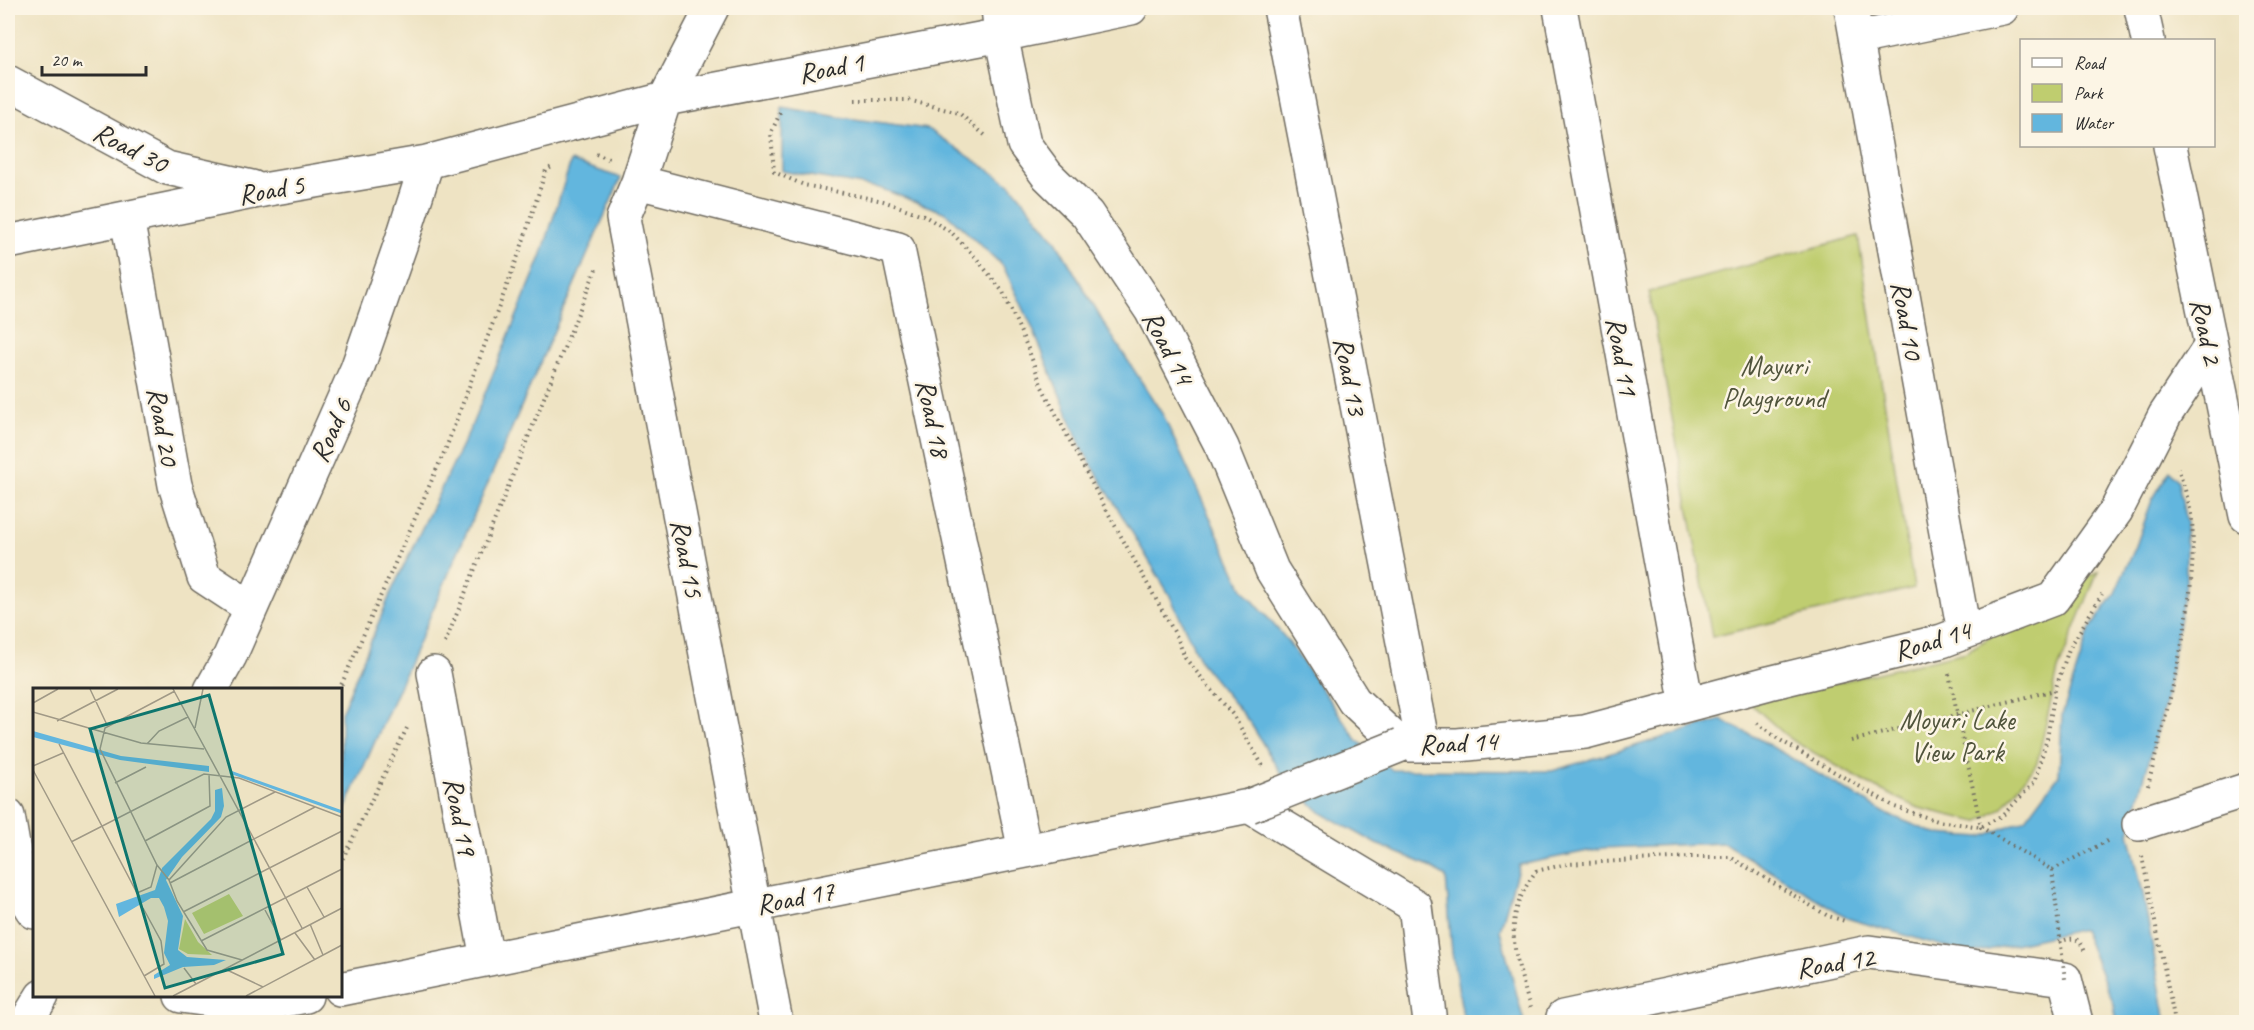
<svg xmlns="http://www.w3.org/2000/svg" width="2254" height="1030" viewBox="0 0 2254 1030" font-family="Caveat,sans-serif">
<rect width="100%" height="100%" fill="#fcf5e5"/>
<filter id="ink" filterUnits="userSpaceOnUse"><feTurbulence type="fractalNoise" baseFrequency=".0167" numOctaves="2"/><feDisplacementMap in="SourceGraphic" scale="12" xChannelSelector="R" yChannelSelector="G"/><feConvolveMatrix kernelMatrix="1 2 1 2 8 2 1 2 1" color-interpolation-filters="sRGB"/></filter>
<filter id="wash" filterUnits="userSpaceOnUse"><feTurbulence type="fractalNoise" baseFrequency=".008" numOctaves="4" result="noise"/><feDisplacementMap in="SourceGraphic" scale="24" xChannelSelector="R" yChannelSelector="G"/><feGaussianBlur stdDeviation="1.35" result="paint"/><feColorMatrix in="noise" values="0 0 0 0 0 0 0 0 0 0 0 0 0 0 0 0 0 1.4 0 .05"/><feComposite in="paint" operator="in"/></filter>
<g filter="url(#wash)">
<rect width="100%" height="100%" fill="#eee3c3"/>
<path fill="#bfcd6f" stroke="#757c4d" stroke-width="1.5" d="M 1858,236 L 1914,588 L 1712,637 L 1649,292 Z
M 2098,571 L 2058,670 L 2037,763 L 2003,807 L 1978,822 L 1919,808 L 1870,785 L 1790,739 L 1750,703 L 1966,652 Z"/>
<path fill="#62b6de" stroke="#467084" stroke-width="1.5" d="M 782,107 L 839,117 L 928,129 L 1011,185 L 1056,241 L 1103,322 L 1163,415 L 1243,589 L 1287,640 L 1358,741 L 1392,770 L 1552,771 L 1721,720 L 1757,738 L 1885,813 L 1936,834 L 1982,837 L 2026,819 L 2059,775 L 2062,715 L 2090,629 L 2114,595 L 2136,546 L 2152,500 L 2170,470 L 2178,481 L 2186,522 L 2186,582 L 2165,703 L 2129,833 L 2143,894 L 2166,1022 L 2117,1022 L 2114,1005 L 2083,929 L 1970,954 L 1850,919 L 1724,843 L 1603,848 L 1519,865 L 1500,930 L 1524,1022 L 1464,1022 L 1452,953 L 1446,877 L 1425,864 L 1377,844 L 1320,812 L 1283,777 L 1251,724 L 1201,663 L 1169,594 L 1082,449 L 1030,322 L 1003,266 L 946,213 L 879,188 L 782,171 Z
M 571,161 L 621,178 C 527,391 436,606 341,818 L 341,713 L 392,590 L 471,427 L 541,257 Z"/>
</g>
<g filter="url(#ink)">
<g fill="none" stroke-linecap="round" stroke-linejoin="round">
<g stroke="#6f6b60" stroke-width="36">
<path id="minor" d="M 712,8 L 665,99 L 638,182 L 623,218 L 776,1022
M 998,8 L 1001,35 L 1024,144 L 1047,175 L 1087,214 L 1151,310 L 1222,447 L 1272,570 L 1354,701 L 1401,745 L 1458,745 L 1585,732 L 1769,683 L 1942,641 L 2053,599 L 2116,511 L 2165,415 L 2210,347
M 1280,8 L 1423,745
M 1560,8 L 1687,705
M 1851,8 L 1964,632
M 2141,8 L 2148,40
M 1858,38 L 2002,8
M 8,82 L 167,168 L 252,187
M 2170,146 L 2246,516
M 638,182 L 898,249 L 1025,851
M 127,218 L 175,485 L 204,577 L 251,608
M 8,242 L 263,190 L 427,162 L 665,99 L 1001,35 L 1131,8
M 434,673 L 487,959
M 211,690 L 230,656 L 357,369 L 401,243 L 427,162
M 8,816 C 12,837 20,899 34,912
M 2139,824 L 2246,790
M 340,989 L 1249,806 L 1415,906 L 1430,1022
M 181,996 L 253,1006 L 306,996
M 1563,1017 L 1869,952 L 2065,979 L 2076,1022
M 26,1022 L 42,996"/>
</g>
<path stroke="#6f6b60" stroke-width="4" stroke-dasharray="1.5 4.5" stroke-linecap="butt" d="M 855,100 L 908,100 L 959,113 L 987,137
M 780,113 L 771,133 L 774,172 L 804,185 L 883,201 L 923,215 L 951,232 L 977,259 L 1003,292 L 1029,351 L 1042,387 L 1097,493 L 1177,637 L 1185,658 L 1233,715 L 1263,766
M 596,154 L 611,160
M 445,643 L 596,269
M 1949,674 L 1981,827 L 2052,870 L 2109,840
M 339,690 L 446,448 L 521,248 L 546,170 L 552,167
M 1757,723 L 1778,739 L 1895,807 L 1938,821 L 1981,827 L 2003,815 L 2034,783 L 2047,739 L 2055,690 L 2069,649 L 2102,594
M 1851,741 L 2055,690
M 2148,786 C 2168,703 2198,607 2192,521 C 2190,503 2183,484 2178,468
M 2142,856 L 2175,1022
M 340,864 L 408,726
M 2059,942 C 2073,937 2079,936 2085,952
M 1530,1008 C 1516,954 1499,922 1536,871 L 1567,864 L 1690,857 L 1730,857 L 1828,916 L 1845,921"/>
<use href="#minor" stroke="#fff" stroke-width="33"/>
<g stroke="#6f6b60" stroke-width="36" stroke-linecap="butt">
<path id="minor-bridge" d="M 1249,806 L 1401,745"/>
</g>
<path stroke="#6f6b60" stroke-width="4" stroke-dasharray="1.5 4.5" stroke-linecap="butt" d="M 2052,870 L 2065,979"/>
<use href="#minor-bridge" stroke="#fff" stroke-width="33"/>
</g>
</g>
<g text-anchor="middle" stroke-width="5" stroke-linejoin="round" paint-order="stroke">
<g font-size="28" fill="#2b2b2b" stroke="#fcf5e5">
<text transform="translate(831 67) rotate(-11)" y="10">Road 1</text>
<text transform="translate(131 147) rotate(27)" y="10">Road 30</text>
<text transform="translate(271 189) rotate(-10)" y="10">Road 5</text>
<text transform="translate(1908 320) rotate(80)" y="10">Road 10</text>
<text transform="translate(2207 331) rotate(78)" y="10">Road 2</text>
<text transform="translate(1169 347) rotate(62)" y="10">Road 14</text>
<text transform="translate(1623 356) rotate(80)" y="10">Road 11</text>
<text transform="translate(1351 376) rotate(79)" y="10">Road 13</text>
<text transform="translate(934 418) rotate(78)" y="10">Road 18</text>
<text transform="translate(164 426) rotate(80)" y="10">Road 20</text>
<text transform="translate(330 430) rotate(-66)" y="10">Road 6</text>
<text transform="translate(688 558) rotate(79)" y="10">Road 15</text>
<text transform="translate(1932 640) rotate(-17)" y="10">Road 14</text>
<text transform="translate(1458 742) rotate(-3)" y="10">Road 14</text>
<text transform="translate(461 816) rotate(79)" y="10">Road 19</text>
<text transform="translate(795 897) rotate(-11)" y="10">Road 17</text>
<text transform="translate(1835 962) rotate(-9)" y="10">Road 12</text>
</g>
<g font-size="28" fill="#50543c" stroke="#fcf5e5">
<text x="1774" y="375">Mayuri<tspan x="1774" dy="32">Playground</tspan></text>
<text x="1957" y="729">Moyuri Lake<tspan x="1957" dy="32">View Park</tspan></text>
</g>
</g>
<g transform="translate(33 688)">
<rect width="309" height="309" fill="#eee3c3"/>
<path d="M 196,206 L 210,228 L 171,246 L 159,225 ZM 152,231 L 165,254 L 179,267 L 155,266 L 146,261 Z" fill="#bfcd6f"/>
<path d="M 0,43 L 88,68 L 176,78 L 176,84 L 87,72 L 0,49 ZM 189,100 L 191,118 L 188,129 L 149,169 L 133,192 L 150,228 L 145,262 L 154,269 L 193,272 L 181,277 L 150,279 L 121,291 L 121,287 L 137,277 L 131,265 L 135,233 L 131,219 L 126,210 L 118,210 L 86,229 L 83,216 L 122,202 L 129,180 L 178,131 L 182,123 L 182,102 Z" fill="#62b6de"/>
<path fill="none" stroke="#62b6de" stroke-width="3" d="M 197,84 L 309,124"/>
<path fill="none" stroke="#a09986" stroke-width="1.5" d="M 57,1 L 75,39M 140,1 L 269,240M 0,15 L 25,1M 0,24 L 108,55 L 171,61M 24,33 L 85,1M 162,40 L 170,1M 26,56 L 104,205 L 118,199 L 124,177M 114,56 L 126,43 L 155,29M 0,78 L 30,65M 0,82 L 122,308M 82,95 L 113,79M 112,153 L 177,118 L 176,86M 38,154 L 171,86 L 206,90 L 309,129M 136,192 L 124,177 L 67,61 L 72,40 L 142,3M 137,195 L 282,119M 274,199 L 291,229M 110,220 L 128,253 L 131,276 L 111,288M 232,222 L 248,252M 150,224 L 309,143M 277,236 L 290,267M 262,245 L 282,272M 168,253 L 309,181M 209,272 L 174,262 L 144,213 L 136,192 L 193,129 L 242,104M 151,280 L 163,296M 192,281 L 230,299M 140,308 L 309,220M 213,308 L 309,257"/>
<path fill="#0f766e" fill-opacity="0.15" stroke="#0f766e" stroke-width="3" d="M 176,7 L 250,266 L 132,300 L 57,41 Z"/>
<rect width="309" height="309" fill="none" stroke="#2b2b2b" stroke-width="3"/>
</g>
<rect width="2254" height="1030" fill="none" stroke="#fcf5e5" stroke-width="30"/>
<rect x="2020" y="39" width="195" height="108" fill="#fcf5e5" stroke="#a8a49b" stroke-width="1.5"/>
<rect x="2032" y="58" width="30" height="9" fill="#ffffff" stroke="#a8a49b" stroke-width="1.5"/>
<text x="2074" y="69" font-size="18" fill="#2b2b2b">Road</text>
<rect x="2032" y="84" width="30" height="18" fill="#bfcd6f" stroke="#a8a49b" stroke-width="1.5"/>
<text x="2074" y="99" font-size="18" fill="#2b2b2b">Park</text>
<rect x="2032" y="114" width="30" height="18" fill="#62b6de" stroke="#a8a49b" stroke-width="1.5"/>
<text x="2074" y="129" font-size="18" fill="#2b2b2b">Water</text>
<path d="M42 66v9h104v-9" fill="none" stroke="#2b2b2b" stroke-width="3"/>
<text x="51" y="66" font-size="18" fill="#2b2b2b" stroke="#fcf5e5" stroke-width="4.5" paint-order="stroke">20 m</text>
</svg>
